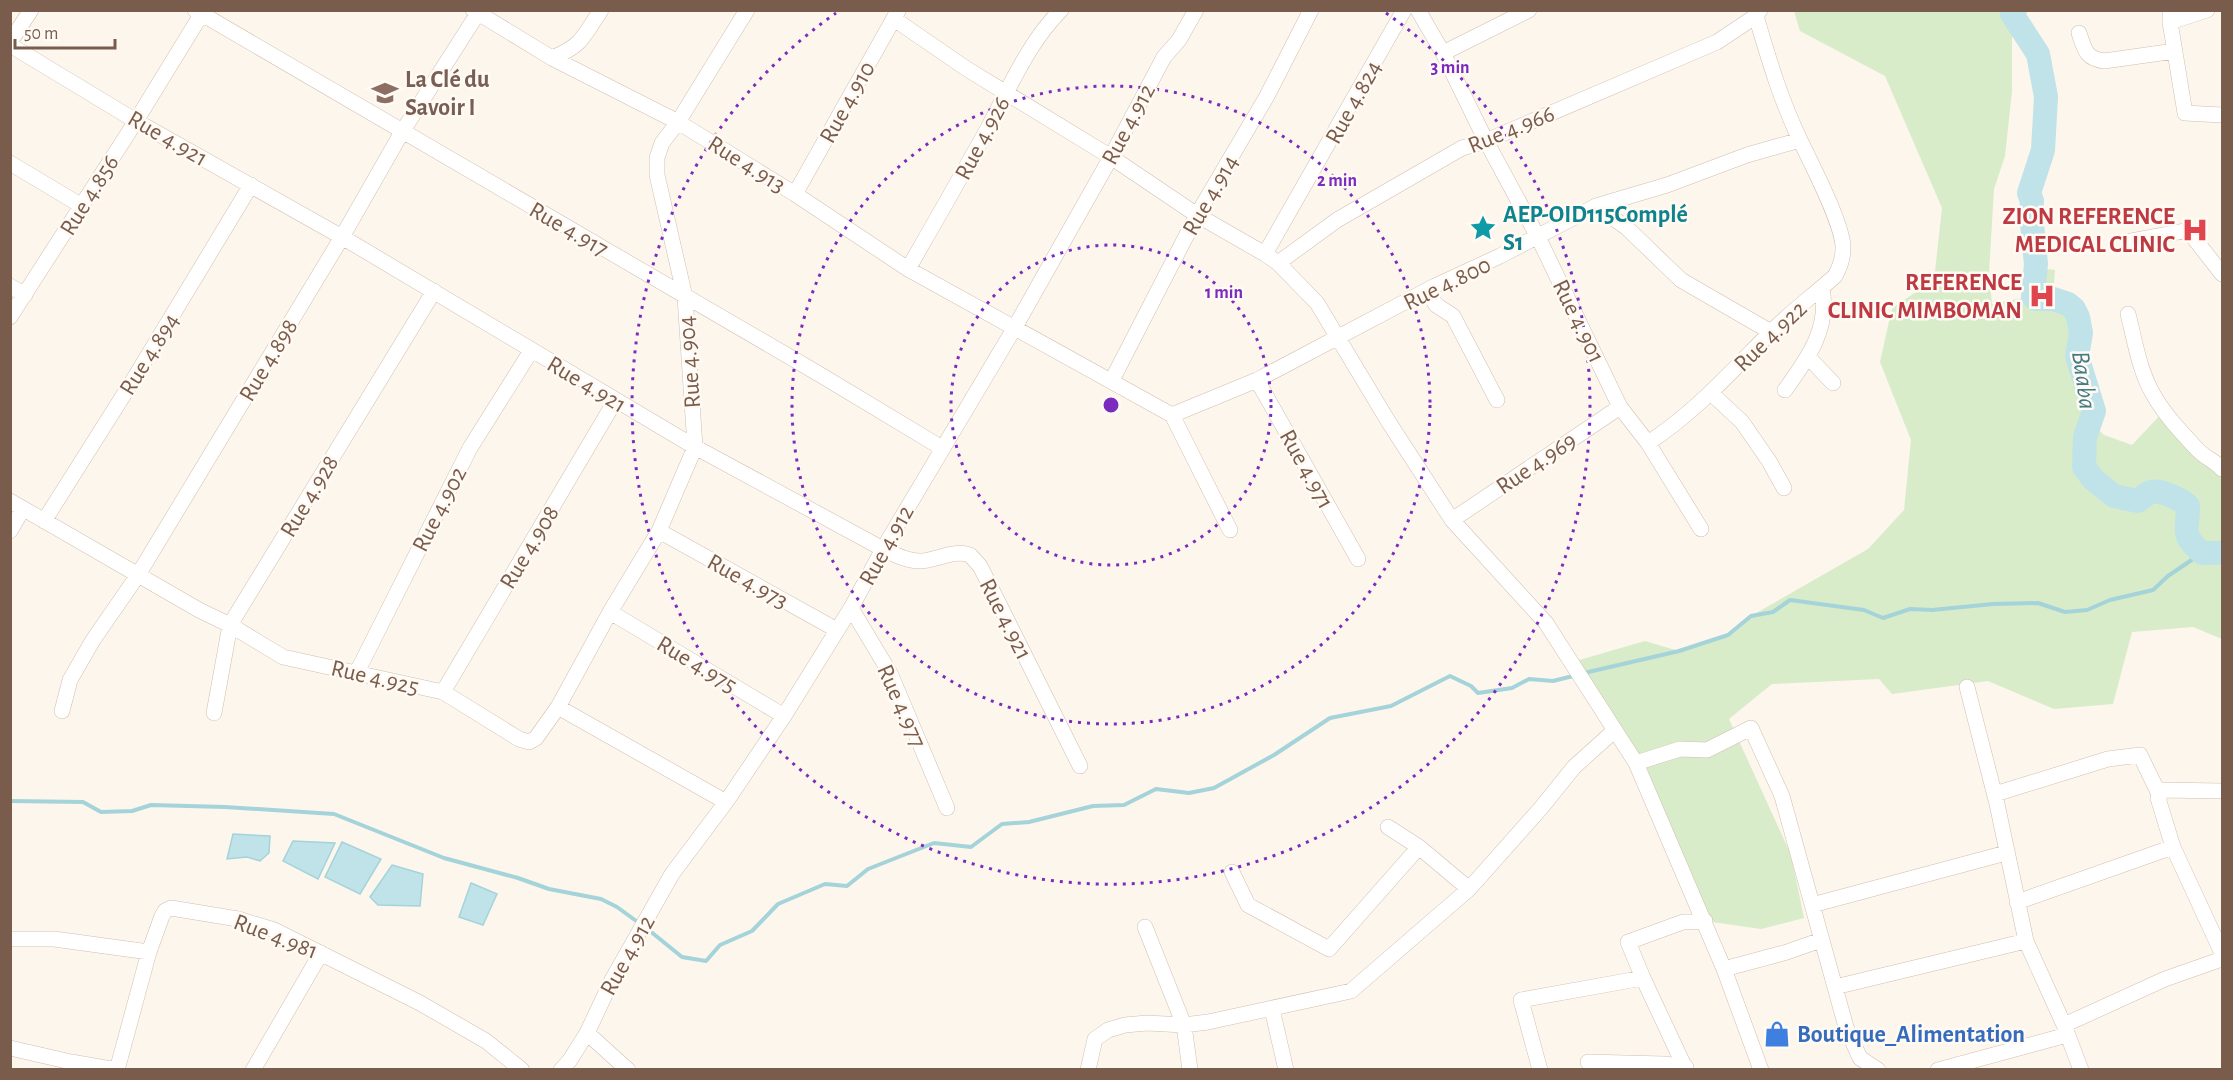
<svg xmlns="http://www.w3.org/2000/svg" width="2233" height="1080" viewBox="0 0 2233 1080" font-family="'Alegreya Sans',sans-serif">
<rect width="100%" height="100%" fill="#fdf6ec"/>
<path fill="#d8ecc9" d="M 1794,11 L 2015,11 L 2012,15 L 2012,91 L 2005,156 L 1994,189 L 1989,273 L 1992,304 L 2033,296 L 2036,268 L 2055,270 L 2053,299 C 2060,301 2070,303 2074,309 C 2086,324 2076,339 2077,355 C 2079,380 2098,395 2091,423 L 2104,435 L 2132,445 L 2164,411 L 2222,472 L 2222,639 L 2193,627 L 2132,632 L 2113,704 L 2054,709 L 1988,681 L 1892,694 L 1879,679 L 1772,684 L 1729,719 L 1791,855 L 1804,918 L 1761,929 L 1705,921 L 1612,732 L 1569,663 L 1645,641 L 1679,651 L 1728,635 L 1751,616 L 1868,549 L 1904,510 L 1911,440 L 1880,362 L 1892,308 L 1934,280 L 1942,208 L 1885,76 L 1800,31 Z"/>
<path fill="#bfe3e8" stroke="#a5d3da" stroke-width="1.5" d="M 233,834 L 270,836 L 269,853 L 260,861 L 247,857 L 227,859 Z
M 293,841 L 335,843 L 318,879 L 283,861 Z
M 342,842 L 381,859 L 360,894 L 325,877 Z
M 392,865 L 423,874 L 420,906 L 378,905 L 370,897 Z
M 471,883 L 497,894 L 483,925 L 459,917 Z"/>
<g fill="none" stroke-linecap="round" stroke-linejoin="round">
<path stroke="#a5d3da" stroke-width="4" d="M 2006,10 L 2012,14
M 1584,673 L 1679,651 L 1728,635 L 1751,616 L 1773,612 L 1790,600 L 1864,610 L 1883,618 L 1910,609 L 1932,610 L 1993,604 L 2038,603 L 2065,612 L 2087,610 L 2110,600 L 2153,590 L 2168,576 L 2202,553
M 10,801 L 83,802 L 101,812 L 132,811 L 151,805 L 225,807 L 334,814 L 444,858 L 518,878 L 549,889 L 601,899 L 617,907 L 639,923
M 645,927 L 682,957 L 706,961 L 720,945 L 752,931 L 778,904 L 825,884 L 847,886 L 868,869 L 934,843 L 971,847 L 1002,824 L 1029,822 L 1093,806 L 1124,805 L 1156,789 L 1189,793 L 1214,788 L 1274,755 L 1330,718 L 1391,706 L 1450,676 L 1471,686 L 1478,693 L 1512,688 L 1529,679 L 1553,681 L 1577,675"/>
<path stroke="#bfe3e8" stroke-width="24" d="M 2015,10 L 2012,14 L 2038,54 L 2046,97 L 2043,150 L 2029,193 L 2032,201 L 2031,214 L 2036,264 L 2033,296 L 2036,299 L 2053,299 L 2068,304 L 2074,309 L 2078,317 L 2081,333 L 2077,356 L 2094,411 L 2085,437 L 2084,467 L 2093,479 L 2114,496 L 2138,501 C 2142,498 2146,494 2151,492 C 2160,489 2182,500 2188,506 C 2188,531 2180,534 2202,553 L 2222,553"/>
<g stroke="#d1beb0" stroke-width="16">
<path id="minor" d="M 195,10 L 819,374 L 942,448
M 473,10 L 552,58 L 678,122 L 795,194 L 908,269 L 1172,415 L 1257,380 L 1435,286 L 1500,256 L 1596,206 L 1667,185 L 1747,155 L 1800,140 C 1780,98 1769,60 1756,16 L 1760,10
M 1418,10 L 1443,53 L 1486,141 L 1538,237 L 1620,407 L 1648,443 L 1701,529
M 2170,10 L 2170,22 L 2185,113 L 2222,115
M 894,19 L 967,69 L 1111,157 L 1197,215 L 1265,254 L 1278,263 L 1317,303 L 1388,421 L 1452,520 L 1546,623 L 1636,763 L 1724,969 L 1761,1070
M 2170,22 L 2207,10
M 2079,33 C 2085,50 2085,58 2104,61 L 2175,51
M 10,42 L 31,10
M 10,45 L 136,121 L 342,237 L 695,447 L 883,549 C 894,554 906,561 919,561 C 937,561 952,549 970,555 L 980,566 L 1080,766
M 1443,53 L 1529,10
M 552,58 C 583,45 583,37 601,10
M 10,163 L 82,206
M 795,194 L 898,11
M 1596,206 L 1627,228 L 1681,280 L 1771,332
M 2130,241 L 2184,231 L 2190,233 L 2222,274
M 1265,254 L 1404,10
M 1278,263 L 1337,220 L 1462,148 L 1486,141 L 1717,42 L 1756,16
M 908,269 C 935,222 962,175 988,128 C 1010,87 1028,43 1061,10
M 10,286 L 25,295
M 1428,291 L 1436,305 L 1453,316 L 1497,400
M 2128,314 C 2135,341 2139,370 2153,394 C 2164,414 2181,432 2197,449 C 2204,457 2215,461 2222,469
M 10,317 L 136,121 L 204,10
M 1809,358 L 1833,383
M 1112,380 L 1197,215 L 1267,96 L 1311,10
M 1257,380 L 1358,559
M 1785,390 C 1808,358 1830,328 1822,288
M 1711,393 L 1742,422 L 1769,461 L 1784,488
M 1172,415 L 1230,530
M 1648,443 C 1694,413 1730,373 1769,334 C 1789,313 1813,296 1835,276 C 1840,267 1843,259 1843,249 C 1844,226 1811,163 1800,140
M 10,501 L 199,610 L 230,625 L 283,657 L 443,692 L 519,739 L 529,742 L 536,738 L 558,707 L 726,802
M 1452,520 L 1620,407
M 44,521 L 135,377 L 251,185
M 10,531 L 23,509
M 659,531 L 837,630
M 851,608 L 890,673 L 947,808
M 610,612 L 784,716
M 357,672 L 470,448 L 531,351
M 1967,687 L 1997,804 L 2026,941 L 2064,1025 L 2081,1070
M 443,692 L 615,401
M 558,707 L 610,612 L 659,531 L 695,447 L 685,297 L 657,175 L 657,158 L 662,143 L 678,122 L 747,10
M 62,711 L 70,680 L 93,640 L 138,575 L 342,237 L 402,132 L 480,10
M 214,713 L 230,625 L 434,291
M 1636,763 L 1680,749 L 1707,750 L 1751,728 L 1782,796 L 1846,1027 L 1860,1058 L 1878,1070
M 2222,791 L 2163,790 L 2158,798 L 2173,847 L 2222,953
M 1995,794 L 2108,759 L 2140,755 L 2159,794
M 1388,827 L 1419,847
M 1232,872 L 1248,905 L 1329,949 L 1419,847 L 1469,889
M 2017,902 L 2173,847
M 1812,905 L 2006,853
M 1145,927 L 1184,1025 L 1190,1070
M 10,939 L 54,939 L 149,952
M 1724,969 L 1787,952 L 1821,940
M 1835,987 L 2026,941
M 1272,1009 L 1286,1070
M 2064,1025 L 2165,979 L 2222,959
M 587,1033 L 628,1070
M 10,1048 L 71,1062 L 117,1070
M 1588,1062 L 1664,1064 L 1686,1067
M 117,1070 L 149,952 L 162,916 L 165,911 L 171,908 L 238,919 L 274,930 L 420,1003 L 486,1041 L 522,1070
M 253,1070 L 321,953
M 561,1070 L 570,1060 L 587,1033 L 612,980 L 672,874 L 726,802 L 784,716 L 851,608 L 883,549 L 1015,327 L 1111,157 L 1164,57 L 1179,40 L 1196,10
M 1088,1070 L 1095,1039 L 1108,1030 L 1125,1025 L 1147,1023 L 1184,1025 L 1208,1022 L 1351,991 L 1469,889 L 1541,808 L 1574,767 L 1614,731
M 1540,1070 L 1521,1000 L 1643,978
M 1686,1070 L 1643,978 L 1628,942 L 1683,922 L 1705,921
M 1938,1070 L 2067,1035"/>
</g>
<use href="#minor" stroke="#fff" stroke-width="15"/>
</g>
<g fill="none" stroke="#7b2cbf" stroke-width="3" stroke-dasharray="3 6">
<circle cx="1111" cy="405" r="160"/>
<circle cx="1111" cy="405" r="319"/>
<path d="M1386 13A479 479 0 1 1 836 13"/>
</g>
<defs>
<g id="school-bare" transform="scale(2.07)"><path d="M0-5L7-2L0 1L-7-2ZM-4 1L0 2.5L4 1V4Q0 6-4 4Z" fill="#8d6e63" stroke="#fffaf3" stroke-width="2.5" paint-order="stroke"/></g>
<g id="sight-bare" transform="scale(2.07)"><path d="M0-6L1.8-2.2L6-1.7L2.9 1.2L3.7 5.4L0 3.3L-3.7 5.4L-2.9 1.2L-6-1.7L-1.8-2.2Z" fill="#0f9aa8" stroke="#fffaf3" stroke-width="2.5" paint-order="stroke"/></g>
<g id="hospital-bare" transform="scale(2.07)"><path d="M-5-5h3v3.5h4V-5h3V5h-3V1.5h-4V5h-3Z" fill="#e0444e" stroke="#fffaf3" stroke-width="2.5" paint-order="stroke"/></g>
<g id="shop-bare" transform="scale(2.07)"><path d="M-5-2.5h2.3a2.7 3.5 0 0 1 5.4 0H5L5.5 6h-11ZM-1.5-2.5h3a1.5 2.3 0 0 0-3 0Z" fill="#3f7fe0" stroke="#fffaf3" stroke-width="2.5" paint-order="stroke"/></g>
</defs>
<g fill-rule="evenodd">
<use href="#school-bare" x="385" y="93"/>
<use href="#sight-bare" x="1483" y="228"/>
<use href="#hospital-bare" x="2195" y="230"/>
<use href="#hospital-bare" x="2042" y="296"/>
<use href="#shop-bare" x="1777" y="1034"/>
</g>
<g text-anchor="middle" stroke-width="5" stroke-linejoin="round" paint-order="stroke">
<g font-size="24" font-weight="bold" fill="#785e54" stroke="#fffaf3" text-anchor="start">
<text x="405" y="87">La Clé du<tspan x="405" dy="28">Savoir I</tspan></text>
</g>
<g font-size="24" fill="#7a5c4d" stroke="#fffaf3">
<text transform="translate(847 102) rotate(-61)" y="8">Rue 4.910</text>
<text transform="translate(1353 102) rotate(-61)" y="8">Rue 4.824</text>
<text transform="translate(1128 124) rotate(-62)" y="8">Rue 4.912</text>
<text transform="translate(1511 129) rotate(-22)" y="8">Rue 4.966</text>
<text transform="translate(168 138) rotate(30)" y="8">Rue 4.921</text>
<text transform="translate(982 138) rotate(-62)" y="8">Rue 4.926</text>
<text transform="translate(747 164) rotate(32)" y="8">Rue 4.913</text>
<text transform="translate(89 195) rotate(-58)" y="8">Rue 4.856</text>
<text transform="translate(1210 195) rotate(-60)" y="8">Rue 4.914</text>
<text transform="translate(569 229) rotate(30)" y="8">Rue 4.917</text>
<text transform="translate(1447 283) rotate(-26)" y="8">Rue 4.800</text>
<text transform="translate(1579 321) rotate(64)" y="8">Rue 4.901</text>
<text transform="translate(1770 336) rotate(-44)" y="8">Rue 4.922</text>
<text transform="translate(149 354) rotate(-58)" y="8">Rue 4.894</text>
<text transform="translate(268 360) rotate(-59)" y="8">Rue 4.898</text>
<text transform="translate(689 362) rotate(-94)" y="8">Rue 4.904</text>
<text transform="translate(587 384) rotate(31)" y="8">Rue 4.921</text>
<text transform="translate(1536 463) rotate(-34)" y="8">Rue 4.969</text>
<text transform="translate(1307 469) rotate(61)" y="8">Rue 4.971</text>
<text transform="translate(309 496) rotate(-59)" y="8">Rue 4.928</text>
<text transform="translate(439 509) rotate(-63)" y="8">Rue 4.902</text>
<text transform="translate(886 545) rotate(-61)" y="8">Rue 4.912</text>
<text transform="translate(529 547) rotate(-59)" y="8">Rue 4.908</text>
<text transform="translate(748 581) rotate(29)" y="8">Rue 4.973</text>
<text transform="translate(1006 619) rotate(63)" y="8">Rue 4.921</text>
<text transform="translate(697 664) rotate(31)" y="8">Rue 4.975</text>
<text transform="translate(375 677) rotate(13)" y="8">Rue 4.925</text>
<text transform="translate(902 706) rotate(66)" y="8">Rue 4.977</text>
<text transform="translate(276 936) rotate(21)" y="8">Rue 4.981</text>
<text transform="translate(627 955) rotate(-61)" y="8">Rue 4.912</text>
</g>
<g font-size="24" font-weight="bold" fill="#0d838f" stroke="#fffaf3" text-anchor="start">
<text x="1503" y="222">AEP-OID115Complé<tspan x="1503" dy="28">S1</tspan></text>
</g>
<g font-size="24" font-weight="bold" fill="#be3a42" stroke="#fffaf3" text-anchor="end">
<text x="2175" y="224">ZION REFERENCE<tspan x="2175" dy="28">MEDICAL CLINIC</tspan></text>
<text x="2022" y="290">REFERENCE<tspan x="2022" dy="28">CLINIC MIMBOMAN</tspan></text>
</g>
<g font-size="24" font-weight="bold" fill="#366cbe" stroke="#fffaf3" text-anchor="start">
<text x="1797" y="1042">Boutique_Alimentation</text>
</g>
<g font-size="26" font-style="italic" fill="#437c86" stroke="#fffaf3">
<text transform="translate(2085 380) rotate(82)" y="9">Baaba</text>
</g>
</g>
<circle cx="1111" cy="405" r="9" fill="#7b2cbf" stroke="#fffaf3" stroke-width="3"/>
<g font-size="18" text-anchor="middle" font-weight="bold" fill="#7b2cbf" stroke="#fffaf3" stroke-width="5" stroke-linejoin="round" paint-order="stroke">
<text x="1450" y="73">3 min</text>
<text x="1337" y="186">2 min</text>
<text x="1224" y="298">1 min</text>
</g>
<rect width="2233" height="1080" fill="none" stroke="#7a5c4d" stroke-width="24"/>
<path d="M15 39v9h100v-9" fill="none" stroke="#7a5c4d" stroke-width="3"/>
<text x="24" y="39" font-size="18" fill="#7a5c4d" stroke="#fffaf3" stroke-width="4.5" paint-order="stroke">50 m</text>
</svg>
